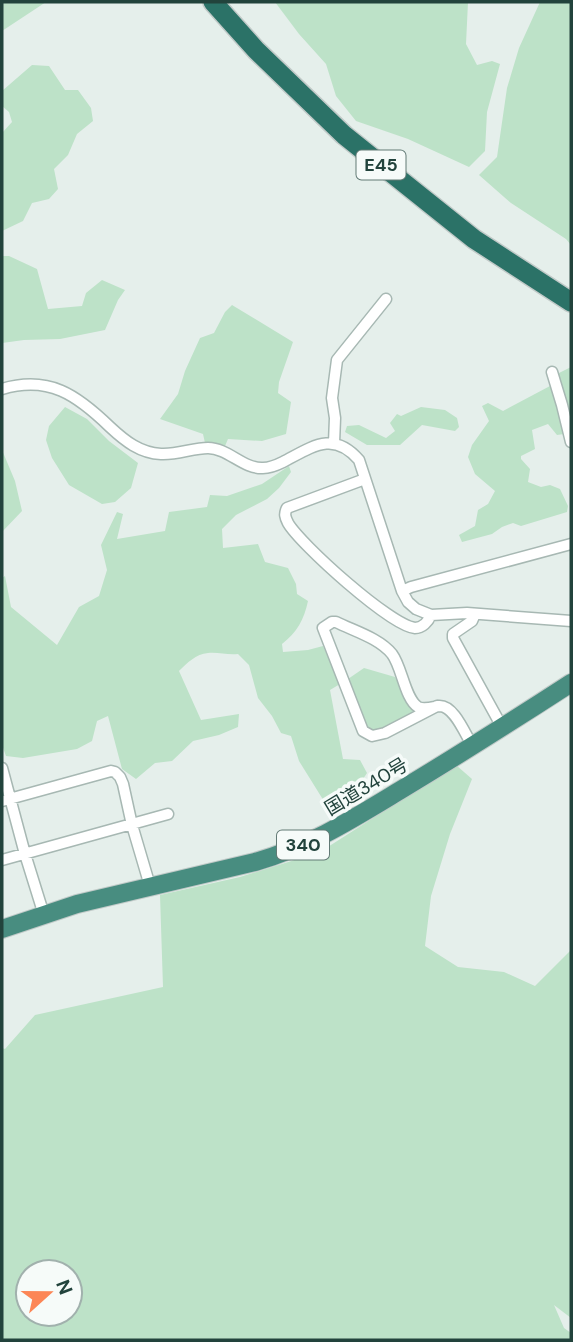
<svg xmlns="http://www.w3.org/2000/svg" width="573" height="1342" viewBox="0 0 573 1342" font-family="'DM Sans','Noto Sans JP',sans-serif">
<rect width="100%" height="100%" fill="#e5efeb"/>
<path fill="#bde2c8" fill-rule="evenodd" d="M 2,2 L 46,2 L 2,31 Z
M 275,2 L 468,2 L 466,44 L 477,65 L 492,61 L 500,64 L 487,112 L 485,151 L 469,167 L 408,139 L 356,121 L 336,96 L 326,64 L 299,34 Z
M 540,2 L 571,2 L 571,245 L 566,239 L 511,203 L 479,175 L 497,157 L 507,88 L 519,48 Z
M 32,65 L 49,66 L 65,90 L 78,90 L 91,108 L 93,121 L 77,134 L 68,155 L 54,169 L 58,189 L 49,199 L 32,203 L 23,221 L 2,231 L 2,133 L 12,122 L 9,112 L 2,106 L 2,91 Z
M 2,256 L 9,256 L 37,269 L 48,309 L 82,306 L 86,293 L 102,280 L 125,290 L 118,300 L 105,330 L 60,339 L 24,340 L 2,343 Z
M 232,305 L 293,342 L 279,382 L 278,393 L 291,402 L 286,434 L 262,441 L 228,439 L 225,446 L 205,443 L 203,434 L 160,419 L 178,394 L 185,371 L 200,338 L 214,333 L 225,312 Z
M 571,367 L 571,427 L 564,434 L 557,435 L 548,424 L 532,430 L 535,449 L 521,456 L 521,459 L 530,469 L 528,482 L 541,487 L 550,485 L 560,489 L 568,506 L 567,512 L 521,526 L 513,523 L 502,527 L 492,534 L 462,542 L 459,535 L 475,526 L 478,510 L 488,504 L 495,491 L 475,474 L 468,457 L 472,445 L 489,421 L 482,406 L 488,403 L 503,411 L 550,386 L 557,374 Z
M 65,407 L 87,419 L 109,441 L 138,463 L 131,488 L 115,502 L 102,504 L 69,485 L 52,458 L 46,440 L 49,426 Z
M 421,407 L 445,410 L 457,418 L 459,427 L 455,431 L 422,425 L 400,445 L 367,445 L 345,432 L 347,426 L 359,425 L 386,438 L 395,431 L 390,423 L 397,414 L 401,416 Z
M 2,450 L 15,481 L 22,511 L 2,532 Z
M 289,466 L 291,472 L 279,488 L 267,499 L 236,515 L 222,529 L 223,548 L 258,544 L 265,562 L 288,568 L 296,584 L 297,594 L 308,601 C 304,620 297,632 282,644 L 283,652 L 308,650 L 323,646 L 340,684 L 330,690 L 343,759 L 360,760 L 367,773 L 355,791 L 342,797 L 332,806 L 327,806 L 299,761 L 291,736 L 281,733 L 272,716 L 258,698 L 249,665 L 238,654 C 227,655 218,652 208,653 C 196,654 187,663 179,671 L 201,720 L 239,714 L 238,727 L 219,735 L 193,741 L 172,761 L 155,763 L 136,779 L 122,769 L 108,716 L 97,721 L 92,741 L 77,749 L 23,758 L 6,756 L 2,745 L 2,578 L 5,576 L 11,607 L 57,645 L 79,607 L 99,596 L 107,570 L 101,545 L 117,512 L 123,514 L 117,539 L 165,531 L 169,512 L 207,507 L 210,495 L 227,496 L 262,484 Z
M 364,668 L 395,677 L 413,710 L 412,714 L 382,729 L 371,731 L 365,725 L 348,679 Z
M 456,765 L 472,779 L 450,834 L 431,896 L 425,946 L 458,967 L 504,972 L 535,986 L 571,950 L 571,1318 L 554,1305 L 564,1328 L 571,1333 L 571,1340 L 2,1340 L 2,1048 L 5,1049 L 35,1015 L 163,987 L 160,895 L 240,877 L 320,852 ZM 28,1272 L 70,1272 L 70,1314 L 28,1314 Z"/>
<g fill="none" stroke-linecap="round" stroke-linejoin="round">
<g stroke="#a7b8b3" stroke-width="13">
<path id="minor" d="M 552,372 L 562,405 L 571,442
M 2,389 C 49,375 77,395 110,427 C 125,441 140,453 161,454 C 177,455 193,448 208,448 C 228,448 243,469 263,468 C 270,468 277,465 283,462 C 312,447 333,430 359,460 L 402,591 L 408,602 L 416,609 L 431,615 L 467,613 L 571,621
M 334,443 L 335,418 L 332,398 L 337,360 L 386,299
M 365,479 L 287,508 C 284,514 285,517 288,523 C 300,544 391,626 415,628 C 422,628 428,622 431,615
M 402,591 L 411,587 L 571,544
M 475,614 L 472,621 L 453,634 L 453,638 L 502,727
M 437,706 L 385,733 L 372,736 L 363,731 L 323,628 L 332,622 L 336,622 C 354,631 379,638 392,654 C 402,667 405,699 418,707 C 424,710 433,707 439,706 C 454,705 465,734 472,745
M 2,768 L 25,854 L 44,915
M 2,801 L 111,771 L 115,772 L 120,777 L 123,784 L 132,825 L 150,886
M 2,860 L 168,814"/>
</g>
<g stroke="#c1cac8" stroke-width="20">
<path id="trunk" d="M 2,929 L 77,904 L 255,862 C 310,846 351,820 399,791 C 457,756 514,720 571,683"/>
</g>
<g stroke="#c1cac8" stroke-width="22">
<path id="motorway" d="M 213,2 L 256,50 L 344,135 L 474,239 L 571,302"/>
</g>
<use href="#minor" stroke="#fff" stroke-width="10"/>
<use href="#trunk" stroke="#488d80" stroke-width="18"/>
<use href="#motorway" stroke="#2b7267" stroke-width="19"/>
</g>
<g text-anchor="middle" stroke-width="7" stroke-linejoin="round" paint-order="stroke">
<g fill="#f6fbf9" stroke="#627a75" stroke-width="2">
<rect x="356.5" y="150.5" width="49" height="29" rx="5"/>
<rect x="277" y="830.5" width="52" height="29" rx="5"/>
</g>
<g font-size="18" font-weight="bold" fill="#22433c">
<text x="381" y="171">E45</text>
<text x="303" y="851">340</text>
</g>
<g font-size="19" fill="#22433c" stroke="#f6fbf9">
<text transform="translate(366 786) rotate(-31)" y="7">国道340号</text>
</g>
</g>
<rect width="573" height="1342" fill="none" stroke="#22433c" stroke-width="7"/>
<g transform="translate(49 1293) rotate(69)"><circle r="33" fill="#f6fbf9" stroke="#a1b1ad" stroke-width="2"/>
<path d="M0-5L12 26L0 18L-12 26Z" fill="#fc8656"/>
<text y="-10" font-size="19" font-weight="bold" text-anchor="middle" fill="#22433c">N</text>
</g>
</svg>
